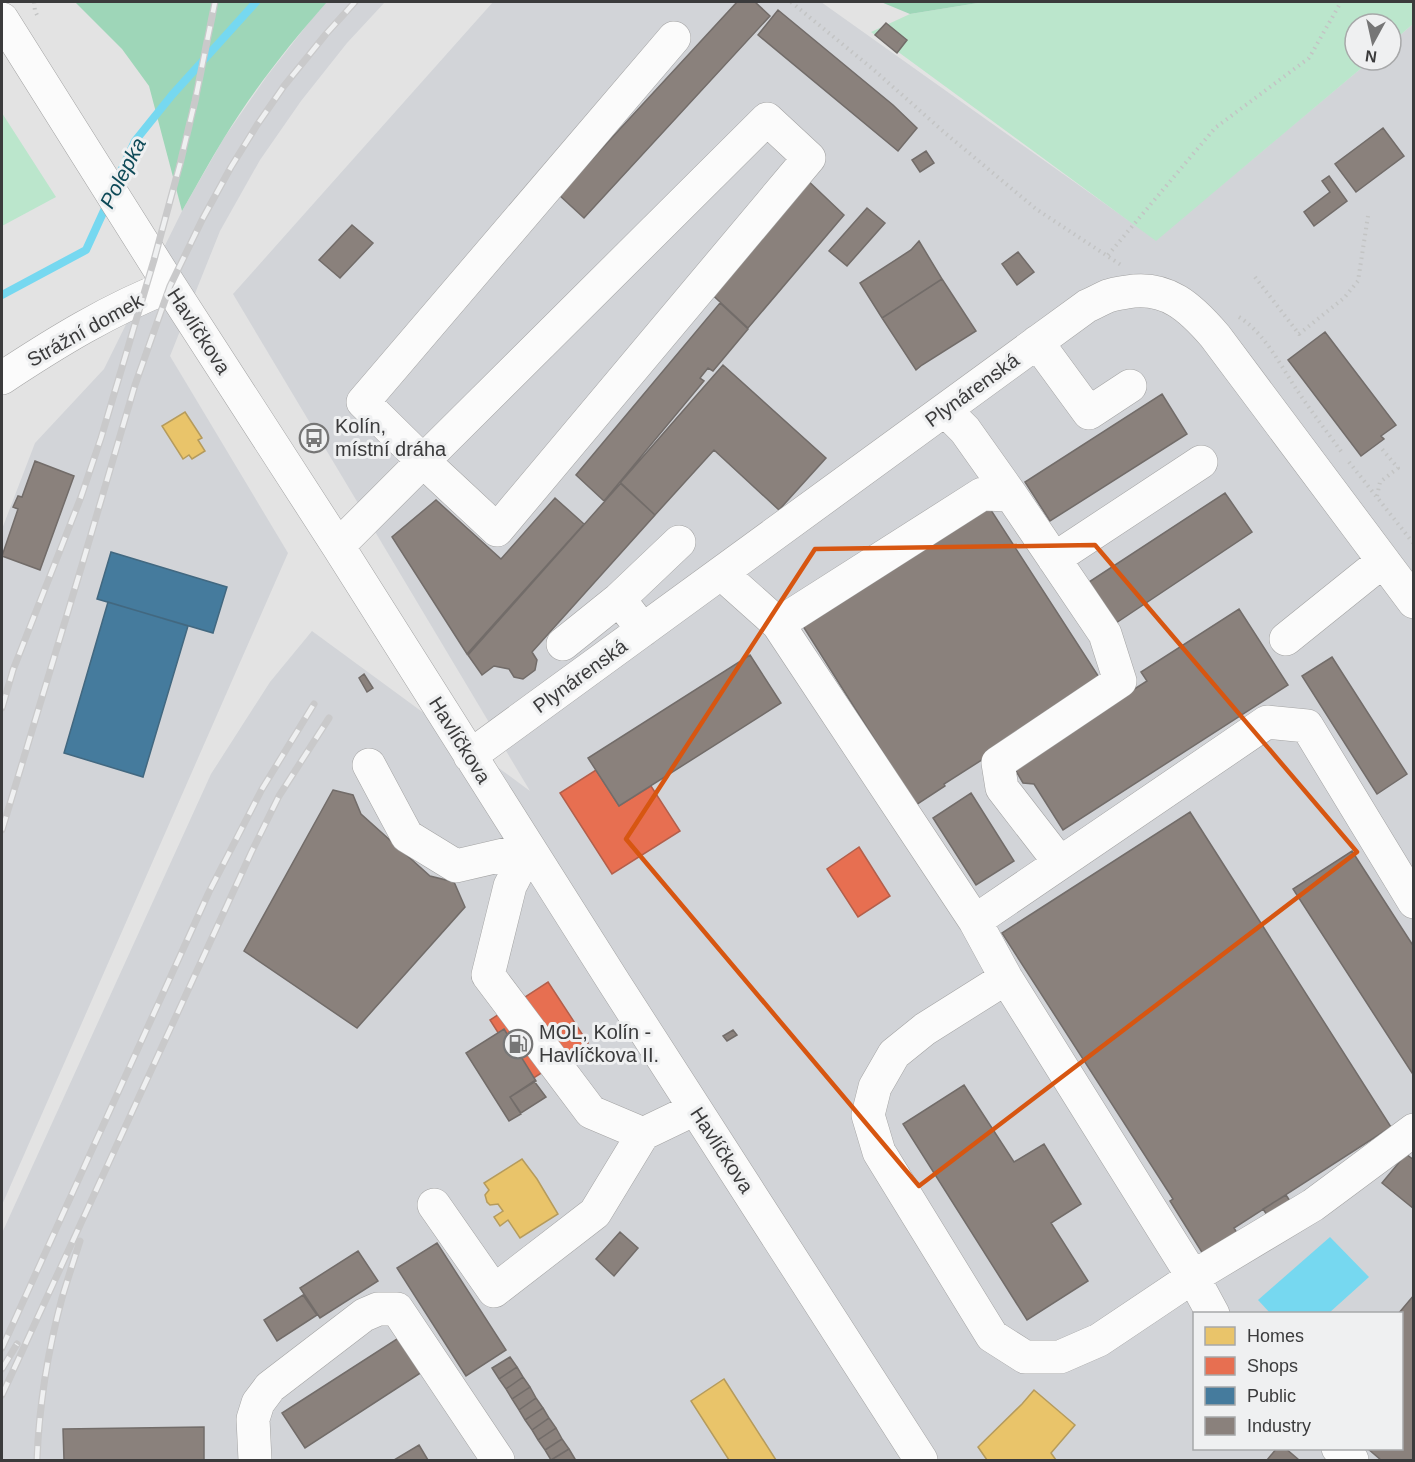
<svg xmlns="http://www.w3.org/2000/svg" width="1415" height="1462" viewBox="0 0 1415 1462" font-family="Arial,sans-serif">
<rect width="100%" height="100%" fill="#e3e3e3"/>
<path fill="#d2d4d8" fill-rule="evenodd" d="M 327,2 L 385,2 L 347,43 L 301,101 L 260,160 L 220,231 L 170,356 L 288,553 L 2,1205 L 2,529 L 35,443 L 104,369 L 182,211 L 224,138 L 267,76 L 314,16 Z
M 493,2 L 821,2 L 1156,240 L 1371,60 L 1391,60 L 1391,43 L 1413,24 L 1413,1460 L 2,1460 L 2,1233 L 211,774 L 270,682 L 312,631 L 530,791 L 233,294 ZM 1194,1314 L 1402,1314 L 1402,1448 L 1194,1448 Z"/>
<path fill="#bbe6cc" d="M 984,2 L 1413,2 L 1413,24 L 1391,43 L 1391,24 L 1355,24 L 1355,60 L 1371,60 L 1156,241 L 871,32 L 910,14 Z
M 2,113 L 56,197 L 2,226 Z"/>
<path fill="#9ed6b8" d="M 75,2 L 327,2 C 291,42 252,92 224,138 C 209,162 196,187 182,211 L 149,86 L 122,49 Z
M 881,2 L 984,2 L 910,14 Z"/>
<path fill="#76d8f0" d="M 1330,1237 L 1369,1277 L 1329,1313 L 1270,1313 L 1258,1300 Z"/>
<path fill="#e9c46a" stroke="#b59b5c" stroke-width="1.5" d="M 185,412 L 202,438 L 198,440 L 205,451 L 192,459 L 189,455 L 183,459 L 162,426 Z
M 522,1159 L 537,1179 L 558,1214 L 520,1238 L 508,1220 L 500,1226 L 494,1217 L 503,1211 L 498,1204 L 490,1205 L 487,1202 L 485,1195 L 489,1190 L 484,1183 Z
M 724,1379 L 776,1460 L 729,1460 L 691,1401 Z
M 1034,1390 L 1075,1425 L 1051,1453 L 1056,1460 L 987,1460 L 978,1447 L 1022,1404 Z"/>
<path fill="#e76f51" stroke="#b35f4b" stroke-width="1.5" d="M 596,770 L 619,806 L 651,786 L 680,831 L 612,874 L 560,793 Z
M 859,847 L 890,896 L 858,917 L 827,869 Z
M 548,982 L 588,1043 L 529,1081 L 490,1020 Z"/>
<path fill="#457b9d" stroke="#426880" stroke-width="1.5" d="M 111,552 L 227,587 L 213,633 L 97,599 Z
M 108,602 L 188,626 L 143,777 L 64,753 Z"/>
<path fill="#8a817c" stroke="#726c69" stroke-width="1.5" d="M 737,2 L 755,2 L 770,16 L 584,218 L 559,195 Z
M 778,10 L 893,105 L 917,128 L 898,151 L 758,35 Z
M 886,23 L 907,40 L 897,53 L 875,35 Z
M 1383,128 L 1404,156 L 1356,192 L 1335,164 Z
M 926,151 L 934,163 L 920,172 L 912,160 Z
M 802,175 L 844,215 L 748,328 L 706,289 Z
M 1329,176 L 1347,201 L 1314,226 L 1304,212 L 1330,192 L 1322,181 Z
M 867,208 L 885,223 L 847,266 L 829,251 Z
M 352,225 L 373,243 L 340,278 L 319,260 Z
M 919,241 L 942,279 L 882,318 L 860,283 L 911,250 Z
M 1018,252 L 1034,272 L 1017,285 L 1002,264 Z
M 942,279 L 976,331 L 922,365 L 916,370 L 882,318 Z
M 720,303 L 748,329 L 713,371 L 708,368 L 700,378 L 704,381 L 604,501 L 576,475 Z
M 1325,332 L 1396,425 L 1381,436 L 1384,439 L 1361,456 L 1288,360 Z
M 723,365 L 826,458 L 779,510 L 714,450 L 655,515 L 620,483 Z
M 1162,394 L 1187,434 L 1050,521 L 1025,482 Z
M 35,461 L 74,476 L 40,570 L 2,556 L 18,509 L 13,507 L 18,496 L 22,497 Z
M 621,483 L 655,515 L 532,652 L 537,660 L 535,670 L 523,679 L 514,677 L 509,669 L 494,666 L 482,675 L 468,655 Z
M 1225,493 L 1252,532 L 1116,623 L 1089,582 Z
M 555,498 L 584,524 L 467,654 L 392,537 L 436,500 L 501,559 Z
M 987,504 L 1104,685 L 1062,709 L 944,784 L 945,786 L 916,805 L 801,623 Z
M 1239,609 L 1288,685 L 1063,830 L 1034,784 L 1023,783 L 1016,771 L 1020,762 L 1147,681 L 1141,672 Z
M 750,655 L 781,703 L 619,806 L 588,758 Z
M 1332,657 L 1407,774 L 1377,794 L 1302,676 Z
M 364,674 L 373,688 L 367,692 L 359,678 Z
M 333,790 L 353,795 L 361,814 L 430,876 L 454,882 L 465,907 L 357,1028 L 244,951 Z
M 971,793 L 1014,861 L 976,885 L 933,818 Z
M 1190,812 L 1391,1127 L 1234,1228 L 1237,1233 L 1203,1254 L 1170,1201 L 1173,1199 L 1002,933 Z
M 1352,851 L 1414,947 L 1414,1076 L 1293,889 Z
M 504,1029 L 536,1081 L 510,1097 L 521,1114 L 509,1121 L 466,1053 Z
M 733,1030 L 737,1035 L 727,1041 L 723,1036 Z
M 534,1081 L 546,1097 L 521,1113 L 510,1097 Z
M 964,1085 L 1014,1162 L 1044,1144 L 1081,1204 L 1051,1223 L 1088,1281 L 1027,1320 L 903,1124 Z
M 1406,1154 L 1414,1160 L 1414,1209 L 1382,1183 Z
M 1286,1195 L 1290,1201 L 1271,1221 L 1263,1209 Z
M 620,1232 L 638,1248 L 614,1276 L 596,1259 Z
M 437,1243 L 506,1350 L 466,1376 L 397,1268 Z
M 358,1251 L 378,1281 L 320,1318 L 300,1288 Z
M 303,1295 L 317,1315 L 277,1341 L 264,1320 Z
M 1414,1295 L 1414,1460 L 1381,1460 L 1367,1448 L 1402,1448 L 1402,1314 L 1398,1314 Z
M 400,1337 L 422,1372 L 305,1448 L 282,1413 Z
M 510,1357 L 517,1367 L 499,1379 L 492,1368 Z
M 517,1367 L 523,1377 L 506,1389 L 499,1379 Z
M 523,1377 L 530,1387 L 512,1399 L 506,1389 Z
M 530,1387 L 536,1398 L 519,1410 L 512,1399 Z
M 536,1398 L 543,1408 L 525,1420 L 519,1410 Z
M 543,1408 L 549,1418 L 532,1430 L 525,1420 Z
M 549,1418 L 556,1428 L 538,1440 L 532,1430 Z
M 204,1427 L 204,1460 L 64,1460 L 63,1429 Z
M 556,1428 L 562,1439 L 545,1450 L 538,1440 Z
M 562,1439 L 569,1449 L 551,1460 L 545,1450 Z
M 419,1445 L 428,1460 L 394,1460 Z
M 1277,1448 L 1285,1448 L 1299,1460 L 1267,1460 Z
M 569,1449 L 575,1459 L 573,1460 L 551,1460 Z"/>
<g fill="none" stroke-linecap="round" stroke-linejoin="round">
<path stroke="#76d8f0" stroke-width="8" d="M 115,184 L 135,141 L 172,95 L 256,2
M 2,295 L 86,250 L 107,204"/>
<g stroke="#a3a3a3" stroke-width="34">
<path id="minor" d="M 2,19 L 170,286 L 338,546 L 615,984 L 921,1460
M 1037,342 L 1089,413 L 1130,386
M 2,378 C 55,343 110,309 170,286
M 945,410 L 965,430 L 1011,495
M 338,546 L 423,461 L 767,119 L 809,158 L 497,530 L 423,461 L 363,402 L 674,38
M 1054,559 L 1201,462
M 721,573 L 778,624 L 975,921 L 1006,978 L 1193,1277 L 1213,1314
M 778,624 L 982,494 L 1011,495 L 1105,634 L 1120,681 L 998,763 L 1002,788 L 1060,863
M 643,630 L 619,599 L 679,542
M 1286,639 L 1383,561
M 563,644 L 619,599
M 470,756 L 1087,306 C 1094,303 1101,299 1108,296 C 1114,294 1121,293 1127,292 C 1167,285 1191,308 1215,336 L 1414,602
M 369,765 L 407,836 L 456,866 L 529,849
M 529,849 L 510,886 L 488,975 L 591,1112 L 643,1134 L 695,1109
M 975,921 L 1267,722 L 1307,726 L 1414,902
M 1006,978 L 925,1029 L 894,1054 L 875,1087 L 868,1115 L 879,1152 L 992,1336 L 1025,1357 L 1060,1357 L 1099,1340 L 1193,1277 L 1313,1205 L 1414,1130
M 434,1205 L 494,1291 L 595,1213 L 643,1134
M 1338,1448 L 1352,1460
M 255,1460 L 253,1419 L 258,1403 L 270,1387 L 364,1315 L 378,1309 L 397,1309 L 498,1460"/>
</g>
<path stroke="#c3c4c4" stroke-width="4" stroke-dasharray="1.5 4.5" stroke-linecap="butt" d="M 34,2 L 35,11 L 39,19
M 791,2 L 874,70 L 945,133 L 1036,209 L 1121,265
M 1108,255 L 1215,128 L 1309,58 L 1341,2
M 1255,277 L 1299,334 L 1344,298 L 1358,281 L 1368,216
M 1239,317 C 1266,334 1281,367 1299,393 C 1313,414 1328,433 1343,454
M 1349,462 L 1414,544
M 1377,496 L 1380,482 L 1398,468 L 1382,449"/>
<use href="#minor" stroke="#fbfbfb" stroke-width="33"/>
<g stroke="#c9c9ca" stroke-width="7">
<path id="rail" d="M 2,708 L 13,670 L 81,497 L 101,438 L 154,260 L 180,164 L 195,101 L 215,2
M 2,830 L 82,565 L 135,385 L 170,286 L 203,218 L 231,167 L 257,125 L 284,86 L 326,34 L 355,2
M 2,1348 L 209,892 L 262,789 L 314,704
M 2,1369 L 17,1344
M 2,1395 L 251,853 L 279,796 L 329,718
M 37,1460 C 39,1406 48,1350 62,1298 C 68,1278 74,1260 80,1241"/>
</g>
<use href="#rail" stroke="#eff0f1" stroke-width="4.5" stroke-dasharray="14" stroke-linecap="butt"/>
</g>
<path fill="none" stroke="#d75611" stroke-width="4.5" stroke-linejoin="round" d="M 1095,545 L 1357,852 L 919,1186 L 626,839 L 815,549 Z"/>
<defs>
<g id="bus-ring" transform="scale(1.5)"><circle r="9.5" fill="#eff0f1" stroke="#767676" stroke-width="1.5"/><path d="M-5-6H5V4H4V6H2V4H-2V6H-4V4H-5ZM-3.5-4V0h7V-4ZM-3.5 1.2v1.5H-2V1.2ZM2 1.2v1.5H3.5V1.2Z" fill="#767676"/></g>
<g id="fuel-ring" transform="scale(1.5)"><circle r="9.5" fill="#eff0f1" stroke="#767676" stroke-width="1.5"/><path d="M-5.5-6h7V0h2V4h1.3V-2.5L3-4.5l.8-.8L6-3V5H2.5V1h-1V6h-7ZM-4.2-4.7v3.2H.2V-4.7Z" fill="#767676"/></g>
</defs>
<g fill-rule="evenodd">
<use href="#bus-ring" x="314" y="438"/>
<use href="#fuel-ring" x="518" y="1044"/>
</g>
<g text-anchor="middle" stroke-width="6" stroke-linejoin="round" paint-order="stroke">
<g font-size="20" fill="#3b3b3c" stroke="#eff0f1">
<text transform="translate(85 330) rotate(-29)" y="7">Strážní domek</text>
<text transform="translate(199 331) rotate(57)" y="7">Havlíčkova</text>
<text transform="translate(972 390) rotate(-36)" y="7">Plynárenská</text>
<text transform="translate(580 676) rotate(-36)" y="7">Plynárenská</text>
<text transform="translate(460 740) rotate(58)" y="7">Havlíčkova</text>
<text transform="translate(722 1150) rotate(57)" y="7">Havlíčkova</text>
</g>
<g font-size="20" fill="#3b3b3c" stroke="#eff0f1" text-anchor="start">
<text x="335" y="433">Kolín,<tspan x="335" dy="23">místní dráha</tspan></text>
<text x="539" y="1039">MOL, Kolín -<tspan x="539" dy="23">Havlíčkova II.</tspan></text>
</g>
<g font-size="21" font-style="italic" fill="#0e4a58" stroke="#eff0f1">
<text transform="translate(123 173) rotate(-63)" y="7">Polepka</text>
</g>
</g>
<rect width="1415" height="1462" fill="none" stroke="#3b3b3c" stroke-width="6"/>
<rect x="1193" y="1312" width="210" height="138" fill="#eff0f1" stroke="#a7a8a9" stroke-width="1.5"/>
<rect x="1205" y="1327" width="30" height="18" fill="#e9c46a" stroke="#a7a8a9" stroke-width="1.5"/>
<text x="1247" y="1342" font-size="18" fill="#3b3b3c">Homes</text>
<rect x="1205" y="1357" width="30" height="18" fill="#e76f51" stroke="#a7a8a9" stroke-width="1.5"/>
<text x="1247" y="1372" font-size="18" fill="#3b3b3c">Shops</text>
<rect x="1205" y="1387" width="30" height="18" fill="#457b9d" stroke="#a7a8a9" stroke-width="1.5"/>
<text x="1247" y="1402" font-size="18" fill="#3b3b3c">Public</text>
<rect x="1205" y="1417" width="30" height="18" fill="#8a817c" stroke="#a7a8a9" stroke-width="1.5"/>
<text x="1247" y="1432" font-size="18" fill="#3b3b3c">Industry</text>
<g transform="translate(1373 42) rotate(188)"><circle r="28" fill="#eff0f1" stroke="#a7a8a9" stroke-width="1.5"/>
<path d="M0-4.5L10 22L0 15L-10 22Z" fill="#767676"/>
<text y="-9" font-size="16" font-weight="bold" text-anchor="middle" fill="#3b3b3c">N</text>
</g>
</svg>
